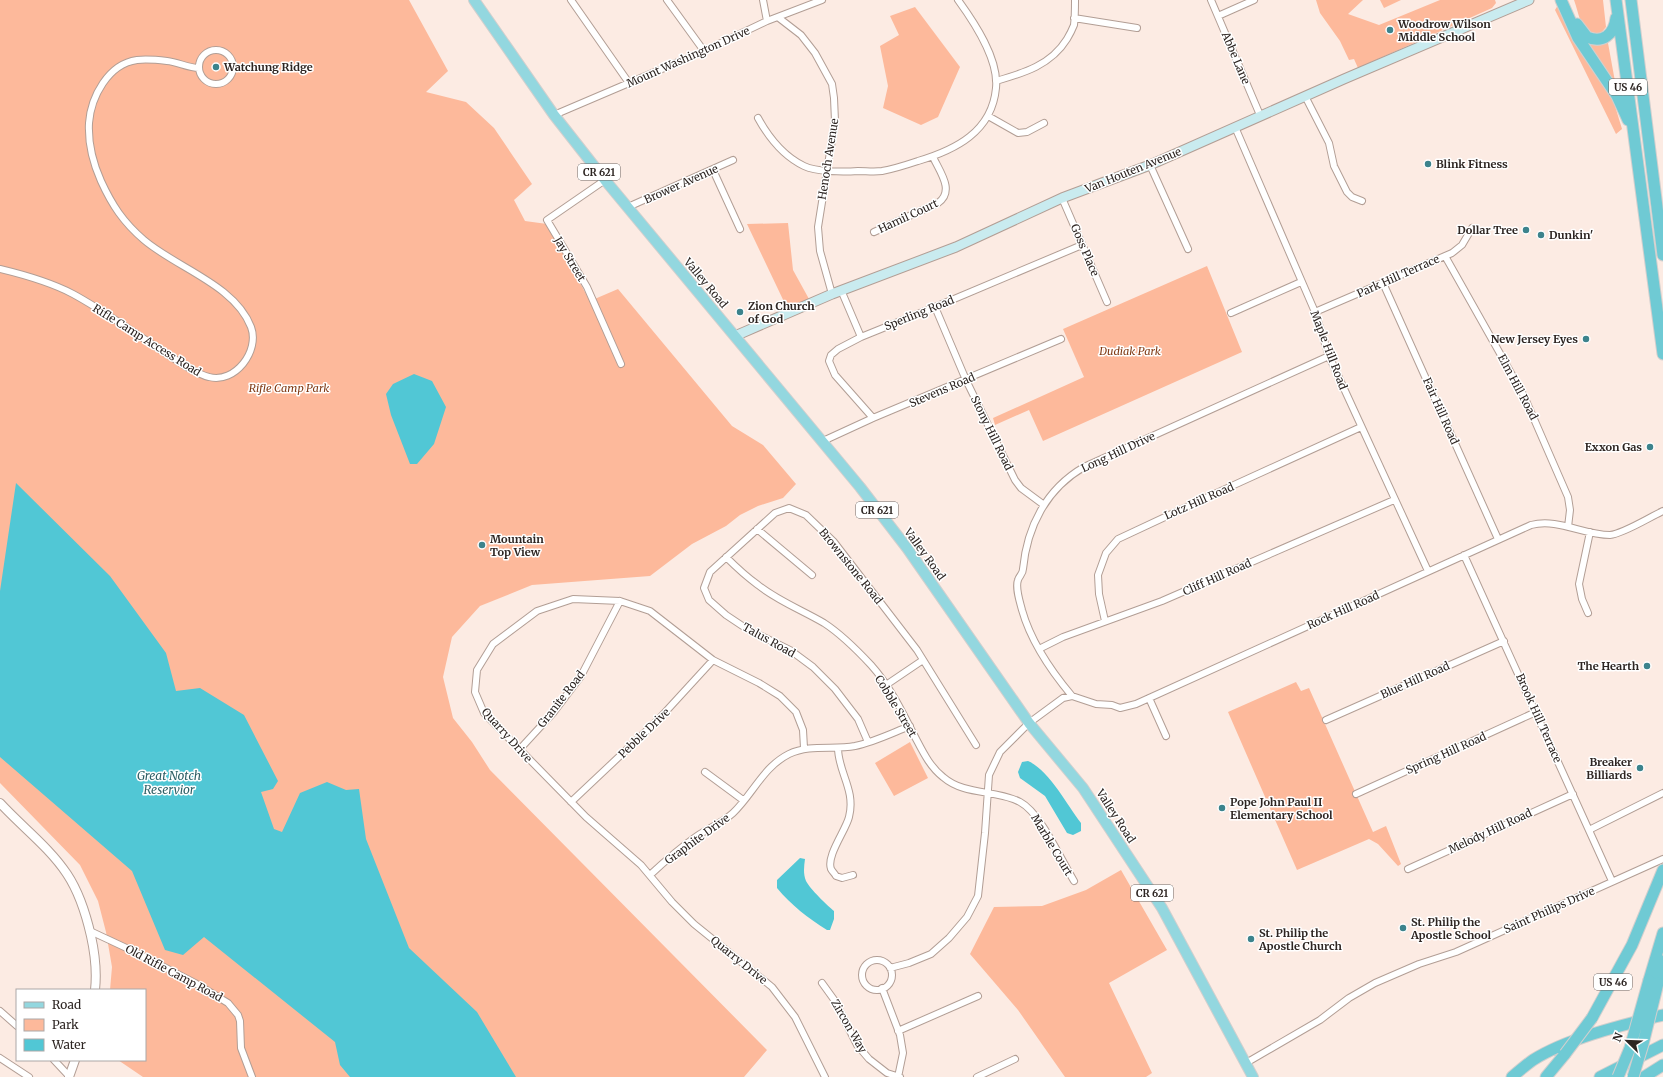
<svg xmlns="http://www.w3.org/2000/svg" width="1663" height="1077" viewBox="0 0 1663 1077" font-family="Merriweather,serif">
<rect width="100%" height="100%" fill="#fcebe3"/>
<path fill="#fdb99b" d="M 0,0 L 409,0 L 448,71 L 426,92 L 466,102 L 494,128 L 532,184 L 514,200 L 525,221 L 547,224 L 590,301 L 618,289 L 732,426 L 763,445 L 796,484 L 783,498 L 758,506 L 740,515 L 726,526 L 692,544 L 650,576 L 532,585 L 480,606 L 452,637 L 443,677 L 453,718 L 472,742 L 490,770 L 767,1050 L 744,1077 L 143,1077 L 118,1060 L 145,1060 L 145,990 L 110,990 L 112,967 L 106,932 L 98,901 L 80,865 L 0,783 Z
M 1316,0 L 1363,0 L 1348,14 L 1379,25 L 1440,0 L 1495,0 L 1496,3 L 1492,8 L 1358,68 L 1354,59 L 1349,60 L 1340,41 L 1320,13 Z
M 1380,0 L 1401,0 L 1384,8 Z
M 1574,0 L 1603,0 L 1606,27 L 1601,33 C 1580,35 1580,16 1574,0 Z
M 1558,5 L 1612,96 L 1622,129 L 1616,134 L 1555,10 Z
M 915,7 L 960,67 L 938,117 L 921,125 L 883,108 L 888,86 L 880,46 L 899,35 L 890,16 Z
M 1586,43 L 1608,43 L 1616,87 Z
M 788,223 L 793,270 L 809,299 L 787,308 L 747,224 Z
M 1207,266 L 1242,352 L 1043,441 L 1029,410 L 995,425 L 993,418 L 1084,377 L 1063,329 Z
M 1296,682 L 1301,691 L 1309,688 L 1373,832 L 1386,826 L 1401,864 L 1398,866 L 1378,844 L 1369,839 L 1297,870 L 1228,712 Z
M 910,742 L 928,778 L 894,796 L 875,763 Z
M 1121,870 L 1167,950 L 1109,983 L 1152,1073 L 1146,1077 L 1065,1077 L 1018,1010 L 970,954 L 994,907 L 1042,906 L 1086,890 Z"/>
<path fill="#51c7d5" d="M 414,374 L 432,381 L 446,407 L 434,444 L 417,464 L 410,464 L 391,415 L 386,394 L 393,384 Z
M 16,483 L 110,576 L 166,653 L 176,691 L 200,688 L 244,715 L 278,781 L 273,789 L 261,792 L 274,829 L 282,832 L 300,793 L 327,782 L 346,790 L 359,789 L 366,839 L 409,948 L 477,1012 L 516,1077 L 350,1077 L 340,1065 L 335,1042 L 204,937 L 183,955 L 165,950 L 132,871 L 0,757 L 0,591 Z
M 1028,761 C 1049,770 1067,805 1081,823 L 1081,831 L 1073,835 L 1067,833 L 1045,796 L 1020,778 L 1018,772 L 1022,762 Z
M 800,858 L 805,859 C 804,866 803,874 806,881 C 810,889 827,905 834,911 L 834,919 L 830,930 L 827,930 C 808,918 791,905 777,888 L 777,880 Z"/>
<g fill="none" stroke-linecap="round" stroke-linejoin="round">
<g stroke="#b29e95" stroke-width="8">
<path id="minor" d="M 571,0 L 629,83
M 667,0 L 704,51
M 763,0 L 767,21
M 1211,0 L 1260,115
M 1218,16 L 1254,0
M 779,18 L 801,35 L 815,53 L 832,84 L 834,98 L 835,121 L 818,227 L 820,251 L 832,294
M 1074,18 L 1137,28
M199 67a17 17 0 1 1 34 0a17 17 0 1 1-34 0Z
M 996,81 C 1024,73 1051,65 1067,39 C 1070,34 1072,30 1074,25 C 1075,17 1075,8 1075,0
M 1305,96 L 1329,143 L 1334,166 L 1347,192 L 1352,197 L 1362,201
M 554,115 L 704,51 L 767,21 L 822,0
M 988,116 L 1018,133 L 1027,132 L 1044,123
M 758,118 C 769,138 783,156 804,166 C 816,172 844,172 858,171 C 866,171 874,172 882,171 C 894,169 906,165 918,161 C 955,150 992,132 996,88 C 999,59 974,22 958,0
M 1235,127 L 1315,312 L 1329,356 L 1428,571
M 1150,165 L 1188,249
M 713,170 L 740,229
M 605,180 L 547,220 L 587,287 L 621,364
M 1062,198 L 1107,302
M 628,207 L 733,160
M 874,232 L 938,203 C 955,191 940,172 933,157
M 1445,256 L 1524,396 L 1568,497 L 1570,510 L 1568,527
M 0,269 C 25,275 50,282 73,294 C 99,308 124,326 149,342 C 163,351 194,374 209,377 C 235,384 260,351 251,327 C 235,285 177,268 144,240 C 123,222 112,205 101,181 C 93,163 88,142 89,123 C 91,97 108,64 137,60 C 147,59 158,60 167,61 C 178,62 188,68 199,68
M 1383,283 L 1498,539
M 841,290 L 861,337
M 935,307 L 966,380 L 1015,480 L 1021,488 L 1044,505
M 1315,312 L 1452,253 L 1462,245 L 1472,228
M 1231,313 L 1301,282
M 873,418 L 835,375 L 829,361 L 831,355 L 838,349 L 861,337 L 935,307 L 1082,245
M 823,441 L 873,418 L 1061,339
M 757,529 L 812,575
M 1464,555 L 1612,881
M 726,557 C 736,567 747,577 758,585 C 778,601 802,610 824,623 C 841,634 857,650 871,665 C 889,685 902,711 914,735 C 922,750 929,766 943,777 C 965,796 995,789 1020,802 C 1041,813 1061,860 1074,881
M 1588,613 L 1582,599 L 1579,584 L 1590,532
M 1105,621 L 1099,594 L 1098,575 L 1106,553 L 1118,539 L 1212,495 L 1361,427
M 1039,649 L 1063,637 L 1162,601 L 1394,500
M 886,685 L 923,660
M 1072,696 C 1051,671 1031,642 1022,610 C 1020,602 1015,588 1018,580 C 1019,576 1023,574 1023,569 C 1027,527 1046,489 1084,467 L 1329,356
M 1149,698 L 1166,736
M 1326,720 L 1504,641
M 868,742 L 858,719 L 835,689 L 813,667 L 790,650 L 747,629 L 726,615 L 709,600 L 704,588 L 710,572 L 775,513 L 789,508 L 806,515 L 834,542 L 917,650 L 976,745
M 804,748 L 803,730 L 796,712 L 780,696 L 759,683 L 713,660 L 650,611 L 620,601 L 573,599 L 537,611 L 493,644 L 477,670 L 475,692 L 484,713 L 586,817 L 641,865 L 672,902 L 694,924 L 772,987 L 795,1017 L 825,1077
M 838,748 C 838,772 856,790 849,817 C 846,830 826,856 831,869 C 832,871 835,874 836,876 L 842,878 L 853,875
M 519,750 L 553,713 L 581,676 L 620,601
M 705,772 L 743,800
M 1356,794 L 1536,712
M 571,802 L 658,720 L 713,660
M 1589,830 L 1663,793
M 1408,869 L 1573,794
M 650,875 C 665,861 680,848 697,836 C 709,828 722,823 733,813 C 753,794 763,767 789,754 C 810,744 833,750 855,746 C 874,742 892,733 910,726
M 90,931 L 135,952 L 195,983 L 228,1003 L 238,1015 L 240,1021 L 241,1048 L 252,1077
M862 975a15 15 0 1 1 30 0a15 15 0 1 1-30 0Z
M 890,968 L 909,963 L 931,954 L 949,938 L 967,917 L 978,896 L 985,833 L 989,775 L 1000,752 L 1029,723 L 1063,698 L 1072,696 L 1096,704 L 1112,705 L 1120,708 L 1136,704 L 1531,525 C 1558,518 1583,535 1610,535 C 1623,534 1650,517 1663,511
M 822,983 L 835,1001 L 857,1045 L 869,1059 L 887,1073 L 900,1077
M 882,988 L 900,1035 L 903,1053 L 898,1077
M 0,1011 L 17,1026
M 898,1031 L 978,996
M 0,1058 L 29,1077
M 54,1060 L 69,1076
M 1246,1063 L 1320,1020 L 1349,998 L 1375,983 L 1419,964 L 1456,952 L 1663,859
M 977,1077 L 1015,1059"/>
</g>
<g stroke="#b29e95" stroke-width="10">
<path id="tertiary" d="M 0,803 C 22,827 49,847 67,874 C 79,892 86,914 91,936 C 95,954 97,972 95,990
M 69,1077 L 75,1060"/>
</g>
<g stroke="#b29e95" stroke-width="11">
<path id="secondary" d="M 735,336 L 832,294 L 956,247 L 1062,198 L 1150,165 L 1344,79 L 1529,0"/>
</g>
<g stroke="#d1cfce" stroke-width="12">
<path id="primary" d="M 474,0 L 554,115 L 605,180 L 860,487 L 907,548 L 1029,723 L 1083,788 L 1162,908 L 1253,1077"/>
</g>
<g stroke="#d1cfce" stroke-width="13">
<path id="trunk" d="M 1561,0 L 1578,38 L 1617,96 L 1628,120
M 1616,0 L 1663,354
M 1631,0 L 1663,255
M 1577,24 L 1587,37 C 1603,44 1614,34 1616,18
M 1649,980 L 1663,933
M 1658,983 L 1663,961
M 1592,1018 L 1632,945 L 1663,870
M 1512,1077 C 1519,1071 1526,1065 1533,1060 C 1568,1038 1623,1025 1663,1015
M 1546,1077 L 1565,1054
M 1600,1077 L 1663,1045
M 1644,1077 L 1663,1065"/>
</g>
<use href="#minor" stroke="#fff" stroke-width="6"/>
<use href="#tertiary" stroke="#fff" stroke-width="8"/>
<use href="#secondary" stroke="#c9ebef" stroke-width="9"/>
<use href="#primary" stroke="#93d7df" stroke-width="10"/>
<use href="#trunk" stroke="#6fcad4" stroke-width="11"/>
<g stroke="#d1cfce" stroke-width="13" stroke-linecap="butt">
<path id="trunk-bridge" d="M 1565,1054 L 1592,1018
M 1618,1077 L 1630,1048 L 1649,980
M 1633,1077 L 1643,1044 L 1658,983"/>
</g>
<use href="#trunk-bridge" stroke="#6fcad4" stroke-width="11"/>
</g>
<g fill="#3c838c" stroke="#fff" stroke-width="1.5">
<circle cx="1390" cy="30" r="4"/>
<circle cx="216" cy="67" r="4"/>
<circle cx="1428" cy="164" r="4"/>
<circle cx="1526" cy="230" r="4"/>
<circle cx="1541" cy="235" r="4"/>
<circle cx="740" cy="312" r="4"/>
<circle cx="1586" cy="339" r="4"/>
<circle cx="1650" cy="447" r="4"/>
<circle cx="482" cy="545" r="4"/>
<circle cx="1647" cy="666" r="4"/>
<circle cx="1640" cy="768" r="4"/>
<circle cx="1222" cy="808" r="4"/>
<circle cx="1403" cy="928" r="4"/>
<circle cx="1251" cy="939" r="4"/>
</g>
<g text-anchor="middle" stroke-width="3" stroke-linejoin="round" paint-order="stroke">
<g fill="#fff" stroke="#6c6664" stroke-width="1">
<rect x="1609" y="79" width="38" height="16" rx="3"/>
<rect x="578" y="164" width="42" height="16" rx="3"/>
<rect x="856" y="502" width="42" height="16" rx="3"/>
<rect x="1131" y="885" width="42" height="16" rx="3"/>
<rect x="1594" y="974" width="38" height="16" rx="3"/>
</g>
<g font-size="10" font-weight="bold" fill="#2d2522">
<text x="1628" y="91">US 46</text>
<text x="599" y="176">CR 621</text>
<text x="877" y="514">CR 621</text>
<text x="1152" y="897">CR 621</text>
<text x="1613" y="986">US 46</text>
</g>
<g font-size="11" font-weight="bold" fill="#2d2522" stroke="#fff" text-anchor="start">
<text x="1398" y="28">Woodrow Wilson<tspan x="1398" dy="13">Middle School</tspan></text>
<text x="224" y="71">Watchung Ridge</text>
<text x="1436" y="168">Blink Fitness</text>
<text x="1518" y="234" text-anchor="end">Dollar Tree</text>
<text x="1549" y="239">Dunkin'</text>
<text x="748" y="310">Zion Church<tspan x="748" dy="13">of God</tspan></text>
<text x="1578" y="343" text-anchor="end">New Jersey Eyes</text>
<text x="1642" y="451" text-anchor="end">Exxon Gas</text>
<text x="490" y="543">Mountain<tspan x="490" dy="13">Top View</tspan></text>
<text x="1639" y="670" text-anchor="end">The Hearth</text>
<text x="1632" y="766" text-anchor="end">Breaker<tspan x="1632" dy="13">Billiards</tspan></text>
<text x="1230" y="806">Pope John Paul II<tspan x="1230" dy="13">Elementary School</tspan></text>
<text x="1411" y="926">St. Philip the<tspan x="1411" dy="13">Apostle School</tspan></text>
<text x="1259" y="937">St. Philip the<tspan x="1259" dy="13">Apostle Church</tspan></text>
</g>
<g font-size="11" fill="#2d2522" stroke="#fff">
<text transform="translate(688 57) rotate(-24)" y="4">Mount Washington Drive</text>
<text transform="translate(1236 58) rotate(67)" y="4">Abbe Lane</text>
<text transform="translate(828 159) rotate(-81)" y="4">Henoch Avenue</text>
<text transform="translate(1133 170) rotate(-22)" y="4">Van Houten Avenue</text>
<text transform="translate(681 184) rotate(-24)" y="4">Brower Avenue</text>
<text transform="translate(908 216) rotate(-25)" y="4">Hamil Court</text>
<text transform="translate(1085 250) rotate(67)" y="4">Goss Place</text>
<text transform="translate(570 259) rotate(59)" y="4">Jay Street</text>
<text transform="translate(1398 276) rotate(-24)" y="4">Park Hill Terrace</text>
<text transform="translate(706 283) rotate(50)" y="4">Valley Road</text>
<text transform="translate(919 313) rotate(-22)" y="4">Sperling Road</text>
<text transform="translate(147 340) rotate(32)" y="4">Rifle Camp Access Road</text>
<text transform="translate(1329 350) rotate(69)" y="4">Maple Hill Road</text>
<text transform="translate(1518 387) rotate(62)" y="4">Elm Hill Road</text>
<text transform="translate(942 390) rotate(-23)" y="4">Stevens Road</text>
<text transform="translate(1441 411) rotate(66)" y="4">Fair Hill Road</text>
<text transform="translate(992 433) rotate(64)" y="4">Stony Hill Road</text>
<text transform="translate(1118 452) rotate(-25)" y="4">Long Hill Drive</text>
<text transform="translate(1199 501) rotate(-24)" y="4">Lotz Hill Road</text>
<text transform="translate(925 554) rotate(54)" y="4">Valley Road</text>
<text transform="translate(851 566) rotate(51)" y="4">Brownstone Road</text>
<text transform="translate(1217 577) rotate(-24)" y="4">Cliff Hill Road</text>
<text transform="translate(1343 610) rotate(-24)" y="4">Rock Hill Road</text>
<text transform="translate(769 640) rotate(29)" y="4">Talus Road</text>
<text transform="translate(1415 680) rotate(-24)" y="4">Blue Hill Road</text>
<text transform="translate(561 699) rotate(-52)" y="4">Granite Road</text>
<text transform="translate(896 706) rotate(59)" y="4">Cobble Street</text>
<text transform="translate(1539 718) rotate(66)" y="4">Brook Hill Terrace</text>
<text transform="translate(644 733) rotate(-44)" y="4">Pebble Drive</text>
<text transform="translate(507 735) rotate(48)" y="4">Quarry Drive</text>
<text transform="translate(1446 753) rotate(-24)" y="4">Spring Hill Road</text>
<text transform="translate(1116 816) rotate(57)" y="4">Valley Road</text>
<text transform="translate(1490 831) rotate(-25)" y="4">Melody Hill Road</text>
<text transform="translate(697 839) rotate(-36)" y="4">Graphite Drive</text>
<text transform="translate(1052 845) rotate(59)" y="4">Marble Court</text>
<text transform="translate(1549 910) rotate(-24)" y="4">Saint Philips Drive</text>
<text transform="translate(739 960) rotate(39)" y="4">Quarry Drive</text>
<text transform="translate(174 973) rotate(28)" y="4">Old Rifle Camp Road</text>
<text transform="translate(849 1026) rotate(60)" y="4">Zircon Way</text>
</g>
<g font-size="11" font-style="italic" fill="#7f3812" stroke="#fff">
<text x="1130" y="355">Dudiak Park</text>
<text x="289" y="392">Rifle Camp Park</text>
</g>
<g font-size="12" font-style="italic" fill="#2d5f65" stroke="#fff">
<text x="169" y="780">Great Notch<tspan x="169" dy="14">Reservior</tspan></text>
</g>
</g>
<rect x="16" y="989" width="130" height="72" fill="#ffffff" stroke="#aba8a7"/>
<rect x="24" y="1002" width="20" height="6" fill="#93d7df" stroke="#aba8a7"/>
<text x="52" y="1009" font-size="12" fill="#2d2522">Road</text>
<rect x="24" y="1019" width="20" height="12" fill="#fdb99b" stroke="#aba8a7"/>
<text x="52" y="1029" font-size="12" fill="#2d2522">Park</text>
<rect x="24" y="1039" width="20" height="12" fill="#51c7d5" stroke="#aba8a7"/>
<text x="52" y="1049" font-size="12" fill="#2d2522">Water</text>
<g transform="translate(1627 1041) rotate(293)" stroke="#ffffff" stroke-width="3" paint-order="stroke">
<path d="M0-3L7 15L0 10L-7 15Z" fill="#2d2522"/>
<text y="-6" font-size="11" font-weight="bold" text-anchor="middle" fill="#2d2522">N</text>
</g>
</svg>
